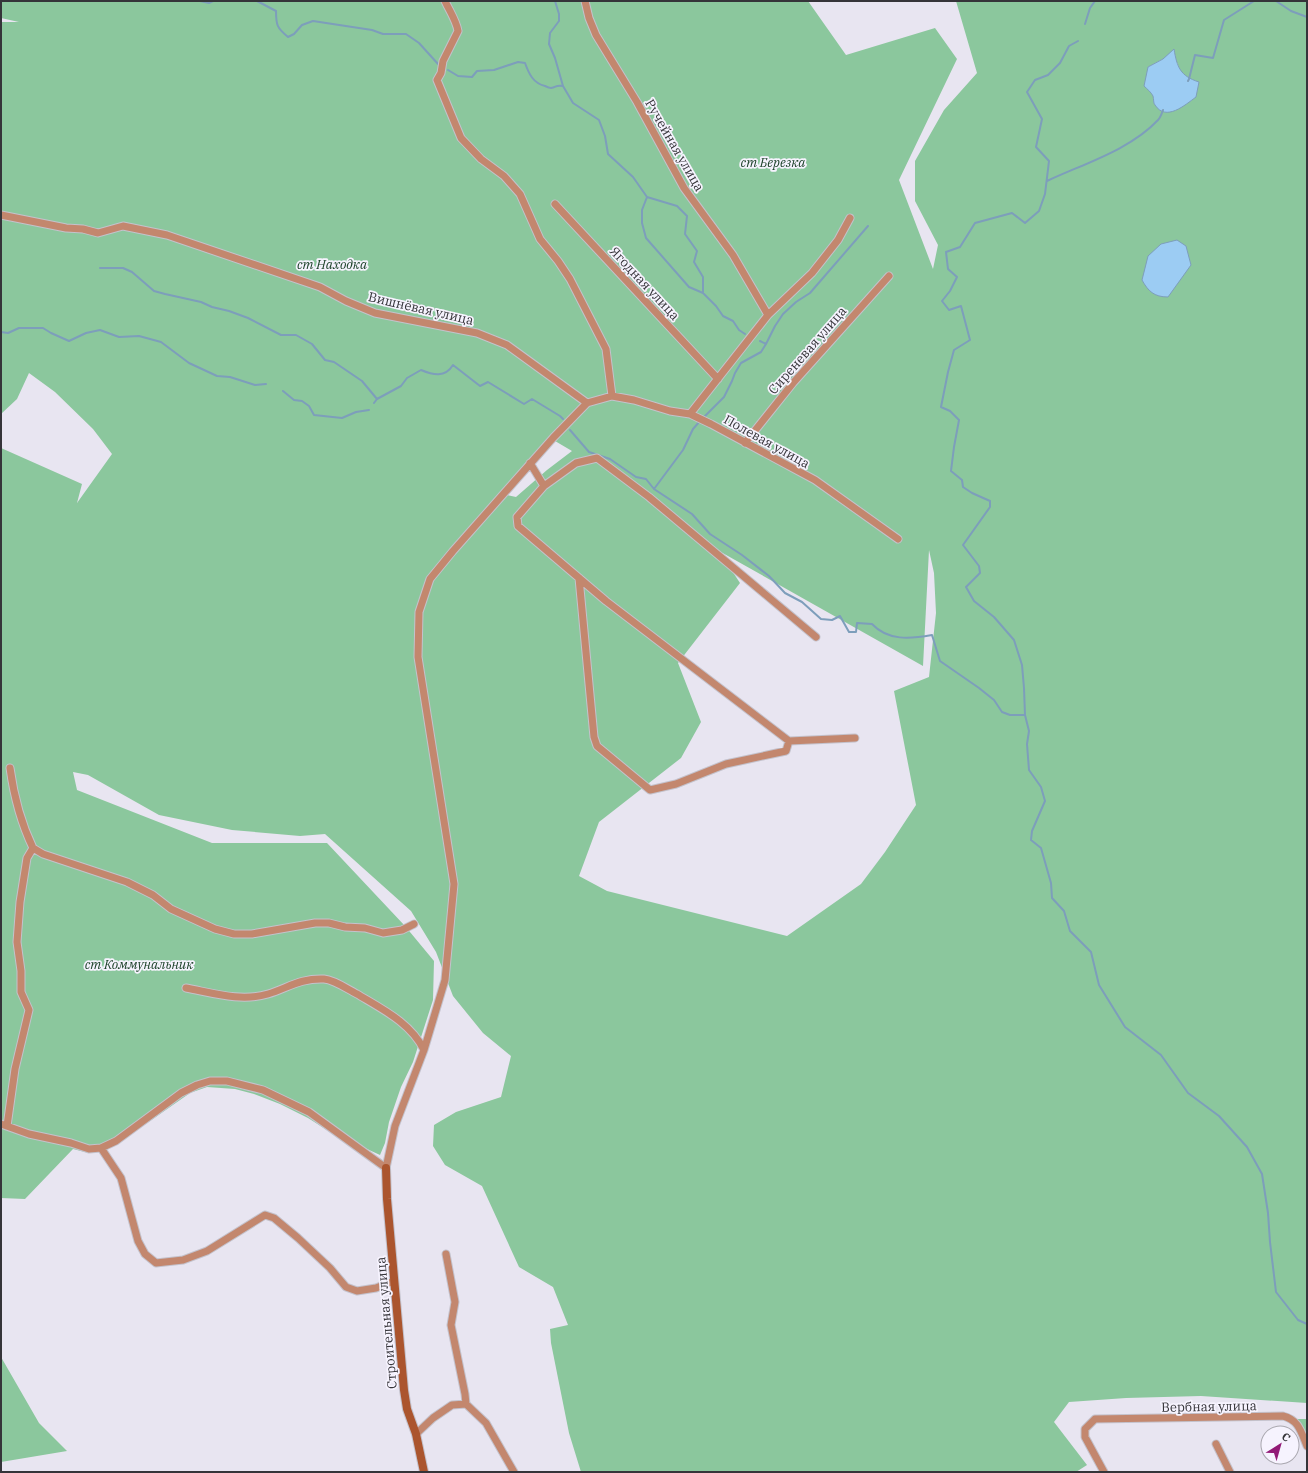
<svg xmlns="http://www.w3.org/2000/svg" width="1308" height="1473" viewBox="0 0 1308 1473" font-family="'IBM Plex Serif',serif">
<rect width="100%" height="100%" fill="#e8e5f1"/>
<path fill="#8bc79d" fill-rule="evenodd" d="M 1,1 L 808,1 L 846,55 L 935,28 L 957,59 L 899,180 L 933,269 L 938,245 L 915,201 L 915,161 L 944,110 L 977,73 L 956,1 L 1307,1 L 1307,1403 L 1201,1396 L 1126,1398 L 1069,1402 L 1054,1422 L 1087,1465 L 1076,1472 L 581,1472 L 569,1433 L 551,1343 L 550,1329 L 568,1325 L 553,1287 L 519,1267 L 482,1186 L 445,1165 L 433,1146 L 434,1125 L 456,1112 L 501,1097 L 511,1056 L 483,1033 L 453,996 L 436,952 L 411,911 L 325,834 L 300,836 L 232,830 L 159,815 L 88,775 L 73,772 L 77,790 L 212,843 L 327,843 L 405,926 L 434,961 L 433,1000 L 413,1062 L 401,1087 L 389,1122 L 385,1143 L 380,1155 L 330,1132 L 308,1118 L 280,1104 L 254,1094 L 235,1089 L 207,1087 L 190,1093 L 150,1121 L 105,1150 L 89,1153 L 73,1149 L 25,1199 L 1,1198 L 1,448 L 82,484 L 77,503 L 112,454 L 93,429 L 55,392 L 29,373 L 17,399 L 1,414 L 1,22 L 19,22 L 1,18 ZM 1163,59 L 1177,63 L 1181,72 L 1189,79 L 1155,105 L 1148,67 ZM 555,441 L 572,451 L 547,470 L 516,497 L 507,495 ZM 929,550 L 934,573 L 936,613 L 929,677 L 894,691 L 916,805 L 885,852 L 861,884 L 787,936 L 607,891 L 579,876 L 599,822 L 681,758 L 701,722 L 678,663 L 740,583 L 719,551 L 923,666 Z
M 1,1357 L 39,1423 L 67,1451 L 1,1462 Z
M 1297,1419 L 1307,1419 L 1307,1439 Z"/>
<path fill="#9cccf3" stroke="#7d9ebb" d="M 1174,49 C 1177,67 1180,76 1199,82 L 1196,97 C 1185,105 1166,122 1155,105 C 1153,103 1154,99 1153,96 C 1151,92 1147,89 1144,86 L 1148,67 L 1163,59 Z
M 1177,240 L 1186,246 L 1191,265 L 1168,297 C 1154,297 1148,291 1142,280 L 1148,256 L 1161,244 Z"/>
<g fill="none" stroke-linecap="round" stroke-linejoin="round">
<path stroke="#7d9ebb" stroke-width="2" d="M 200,1 L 209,3 L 213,1
M 257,1 L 276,11 C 276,25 277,28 288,37 L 294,34 L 302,25 L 313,21 L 372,30 L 383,34 L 406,34 L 419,43 L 438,64
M 555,1 L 559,14 L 559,21 L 550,33 L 549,44 L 555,58 L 563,86
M 1276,1 L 1291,11 L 1307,17
M 1085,24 L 1090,8 L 1095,1
M 1078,41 L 1069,46 L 1060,63 L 1048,75 L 1035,80 L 1027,92 L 1042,119 L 1036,147 L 1049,161 L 1045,194 L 1039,211 L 1025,223 L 1012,213 L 975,223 L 960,247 L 946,252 L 948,269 L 957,277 L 950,291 L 942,301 L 949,310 L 961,306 L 970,340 L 954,350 L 948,372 L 941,407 L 950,411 L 959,420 L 954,447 L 951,471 L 962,480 L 963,487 L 972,493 L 990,501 L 990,507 L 963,545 L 979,566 L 980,573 L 966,587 L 974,601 L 994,617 L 1014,640 L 1022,665 L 1024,688 L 1025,715 L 1029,731 L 1027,744 L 1029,770 L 1041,787 L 1045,801 L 1032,831 L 1031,840 L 1041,848 L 1051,883 L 1052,898 L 1064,911 L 1070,931 L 1091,952 L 1099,985 L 1125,1027 L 1161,1055 L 1188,1093 L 1219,1116 L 1247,1147 L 1262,1174 L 1268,1213 L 1270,1242 L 1276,1292 L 1298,1320 L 1307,1324
M 448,70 L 458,76 L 472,77 L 477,71 L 494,70 L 518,62 L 525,63 C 529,74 533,83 545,86 C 547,87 549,88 551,88 C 557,87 555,85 563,86 L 573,103 L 599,120 L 605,136 L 608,154 L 633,177 L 647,197 L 677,206 L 687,216 L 685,234 L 697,251 L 694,262 L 703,277 L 703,293 L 716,306 L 723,316 L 733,321 L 739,330 L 745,334
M 1188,81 L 1189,79 L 1195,55 L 1213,58 L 1224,20 L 1254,1
M 1047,181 C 1083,164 1130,150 1158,120 C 1160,118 1162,113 1163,110
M 647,197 L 642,210 L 642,223 L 646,238 L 689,287 L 703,293
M 100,268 L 123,268 L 132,272 L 154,291 L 165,294 L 201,302 L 212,307 L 229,311 L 248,318 L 281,335 L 296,335 L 312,344 L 325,360 L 334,362 L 362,381 L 377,399
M 1,332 L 8,333 L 19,328 L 43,328 L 51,333 L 69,341 L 86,333 L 100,330 L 119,337 L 139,336 L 161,342 L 189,363 L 217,376 L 230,377 L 255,385 L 266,384
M 766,344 L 775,326 L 783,314 L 796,302 L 810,293 L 868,226
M 283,391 L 294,400 L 302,401 L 309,406 L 314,415 L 342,418 L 356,412 L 369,410
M 374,403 L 377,399 L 401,386 L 407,378 L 421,370 C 433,375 445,378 453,365 L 480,386 L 488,382 L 524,404 L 532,399 L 560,416 L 563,419
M 703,418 L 724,397 L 732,381 L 735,373 L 741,363 L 761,352 L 766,344 L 760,341
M 570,430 L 589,452 L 610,459 L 636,477 L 646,479 L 654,489 L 692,514 L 710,534 L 742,555 L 769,576 L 785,593 L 802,602 L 821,619 L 832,620 L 840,616 L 849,632 L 856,632 L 857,623 L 872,624 C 888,641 910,639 932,635 L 940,661 L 979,688 L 994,700 L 1002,712 L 1010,715 L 1025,715
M 654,489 L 683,450 L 693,429 L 700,421"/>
<g stroke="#c4c2cc" stroke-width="9">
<path id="street" d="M 445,1 C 450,12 456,20 458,31 L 443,61 L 441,73 L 437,80 L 461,138 L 481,159 L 504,176 L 520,194 L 540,239 L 558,261 L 570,279 L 606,349 L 612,396
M 585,1 L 589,18 L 596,35 L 637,102 L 684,188 L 733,255 L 768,315
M 555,204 L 718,379
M 1,215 L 66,228 L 83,229 L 98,233 L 123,226 L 167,235 L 320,287 L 346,301 L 375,313 L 477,333 L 507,345 L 587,403
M 690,414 L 768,315 L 812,273 L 838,240 L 850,218
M 745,443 L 793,383 L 889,276
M 530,463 L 544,486 L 517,517 L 518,526 L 606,601 L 789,741 L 855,738
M 544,486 L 576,463 L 597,458 L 649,497 L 816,637
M 579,578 L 594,737 L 597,746 L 650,790 L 676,784 L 726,764 L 786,751 L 789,741
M 33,848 L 43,854 L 127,882 L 153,895 L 171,909 L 215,929 L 234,934 L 252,934 L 315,923 L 329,923 L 345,927 L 365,928 L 383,933 L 402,930 L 414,924
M 186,988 C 213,993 241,1002 268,994 C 288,988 300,978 324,979 C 335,980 347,989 357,994 C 382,1009 411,1023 424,1050
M 1,1124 L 29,1134 L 71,1143 L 89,1149 L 101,1148 L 116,1141 L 181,1093 L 197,1085 L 210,1081 L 227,1081 L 263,1090 L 309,1112 L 386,1168 L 395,1126 L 424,1050 L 445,980 L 454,884 L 418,657 L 419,612 L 430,579 L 453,551 L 553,438 L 587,403 L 612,396 L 634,400 L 670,411 L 690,414 L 711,424 L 815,480 L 898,539
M 7,1126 L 15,1069 L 29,1010 L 21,992 L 21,971 L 17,942 L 20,902 L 27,858 L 33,848 C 20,821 14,797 10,768
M 101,1148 L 121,1178 L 138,1241 L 145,1254 L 156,1263 L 183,1260 L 207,1251 L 265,1215 L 274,1218 L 298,1238 L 330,1268 L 346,1287 L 357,1291 L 376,1288 L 394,1281
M 446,1254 L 455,1302 L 451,1325 L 465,1394 L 466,1404
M 416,1434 L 433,1418 L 452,1405 L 466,1404 L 486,1423 L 514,1472
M 1216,1444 L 1230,1472
M 1104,1472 L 1085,1437 L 1085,1429 L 1095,1419 L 1283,1416 C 1299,1420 1301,1432 1307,1446"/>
</g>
<g stroke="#c4c2cc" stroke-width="10">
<path id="secondary" d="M 386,1168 L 387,1199 L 404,1390 L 407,1409 L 416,1434 L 424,1472"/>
</g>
<use href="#street" stroke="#c3876e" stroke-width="7"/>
<use href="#secondary" stroke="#ab552e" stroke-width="8"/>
</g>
<g text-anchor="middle" stroke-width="3.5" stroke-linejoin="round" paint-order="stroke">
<g font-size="13" fill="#353439" stroke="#f6f3fe">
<text transform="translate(675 145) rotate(60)" y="5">Ручейная улица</text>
<text transform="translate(645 283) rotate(47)" y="5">Ягодная улица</text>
<text transform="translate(421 308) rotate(13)" y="5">Вишнёвая улица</text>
<text transform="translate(807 350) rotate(-49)" y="5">Сиреневая улица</text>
<text transform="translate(767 441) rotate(29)" y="5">Полевая улица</text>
<text transform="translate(386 1323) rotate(-95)" y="5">Строительная улица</text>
<text transform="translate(1209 1406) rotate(-1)" y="5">Вербная улица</text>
</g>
<g font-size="13" font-style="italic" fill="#1c4229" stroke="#f6f3fe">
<text x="773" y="167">ст Березка</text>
<text x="332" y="269">ст Находка</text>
<text x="139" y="969">ст Коммунальник</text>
</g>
</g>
<rect width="1308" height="1473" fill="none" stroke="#353439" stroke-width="4"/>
<g transform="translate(1280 1445) rotate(37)"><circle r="19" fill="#f6f3fe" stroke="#a9a7af"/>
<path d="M0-3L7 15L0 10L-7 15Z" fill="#921976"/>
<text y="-6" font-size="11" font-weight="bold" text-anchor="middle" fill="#353439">С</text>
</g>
</svg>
